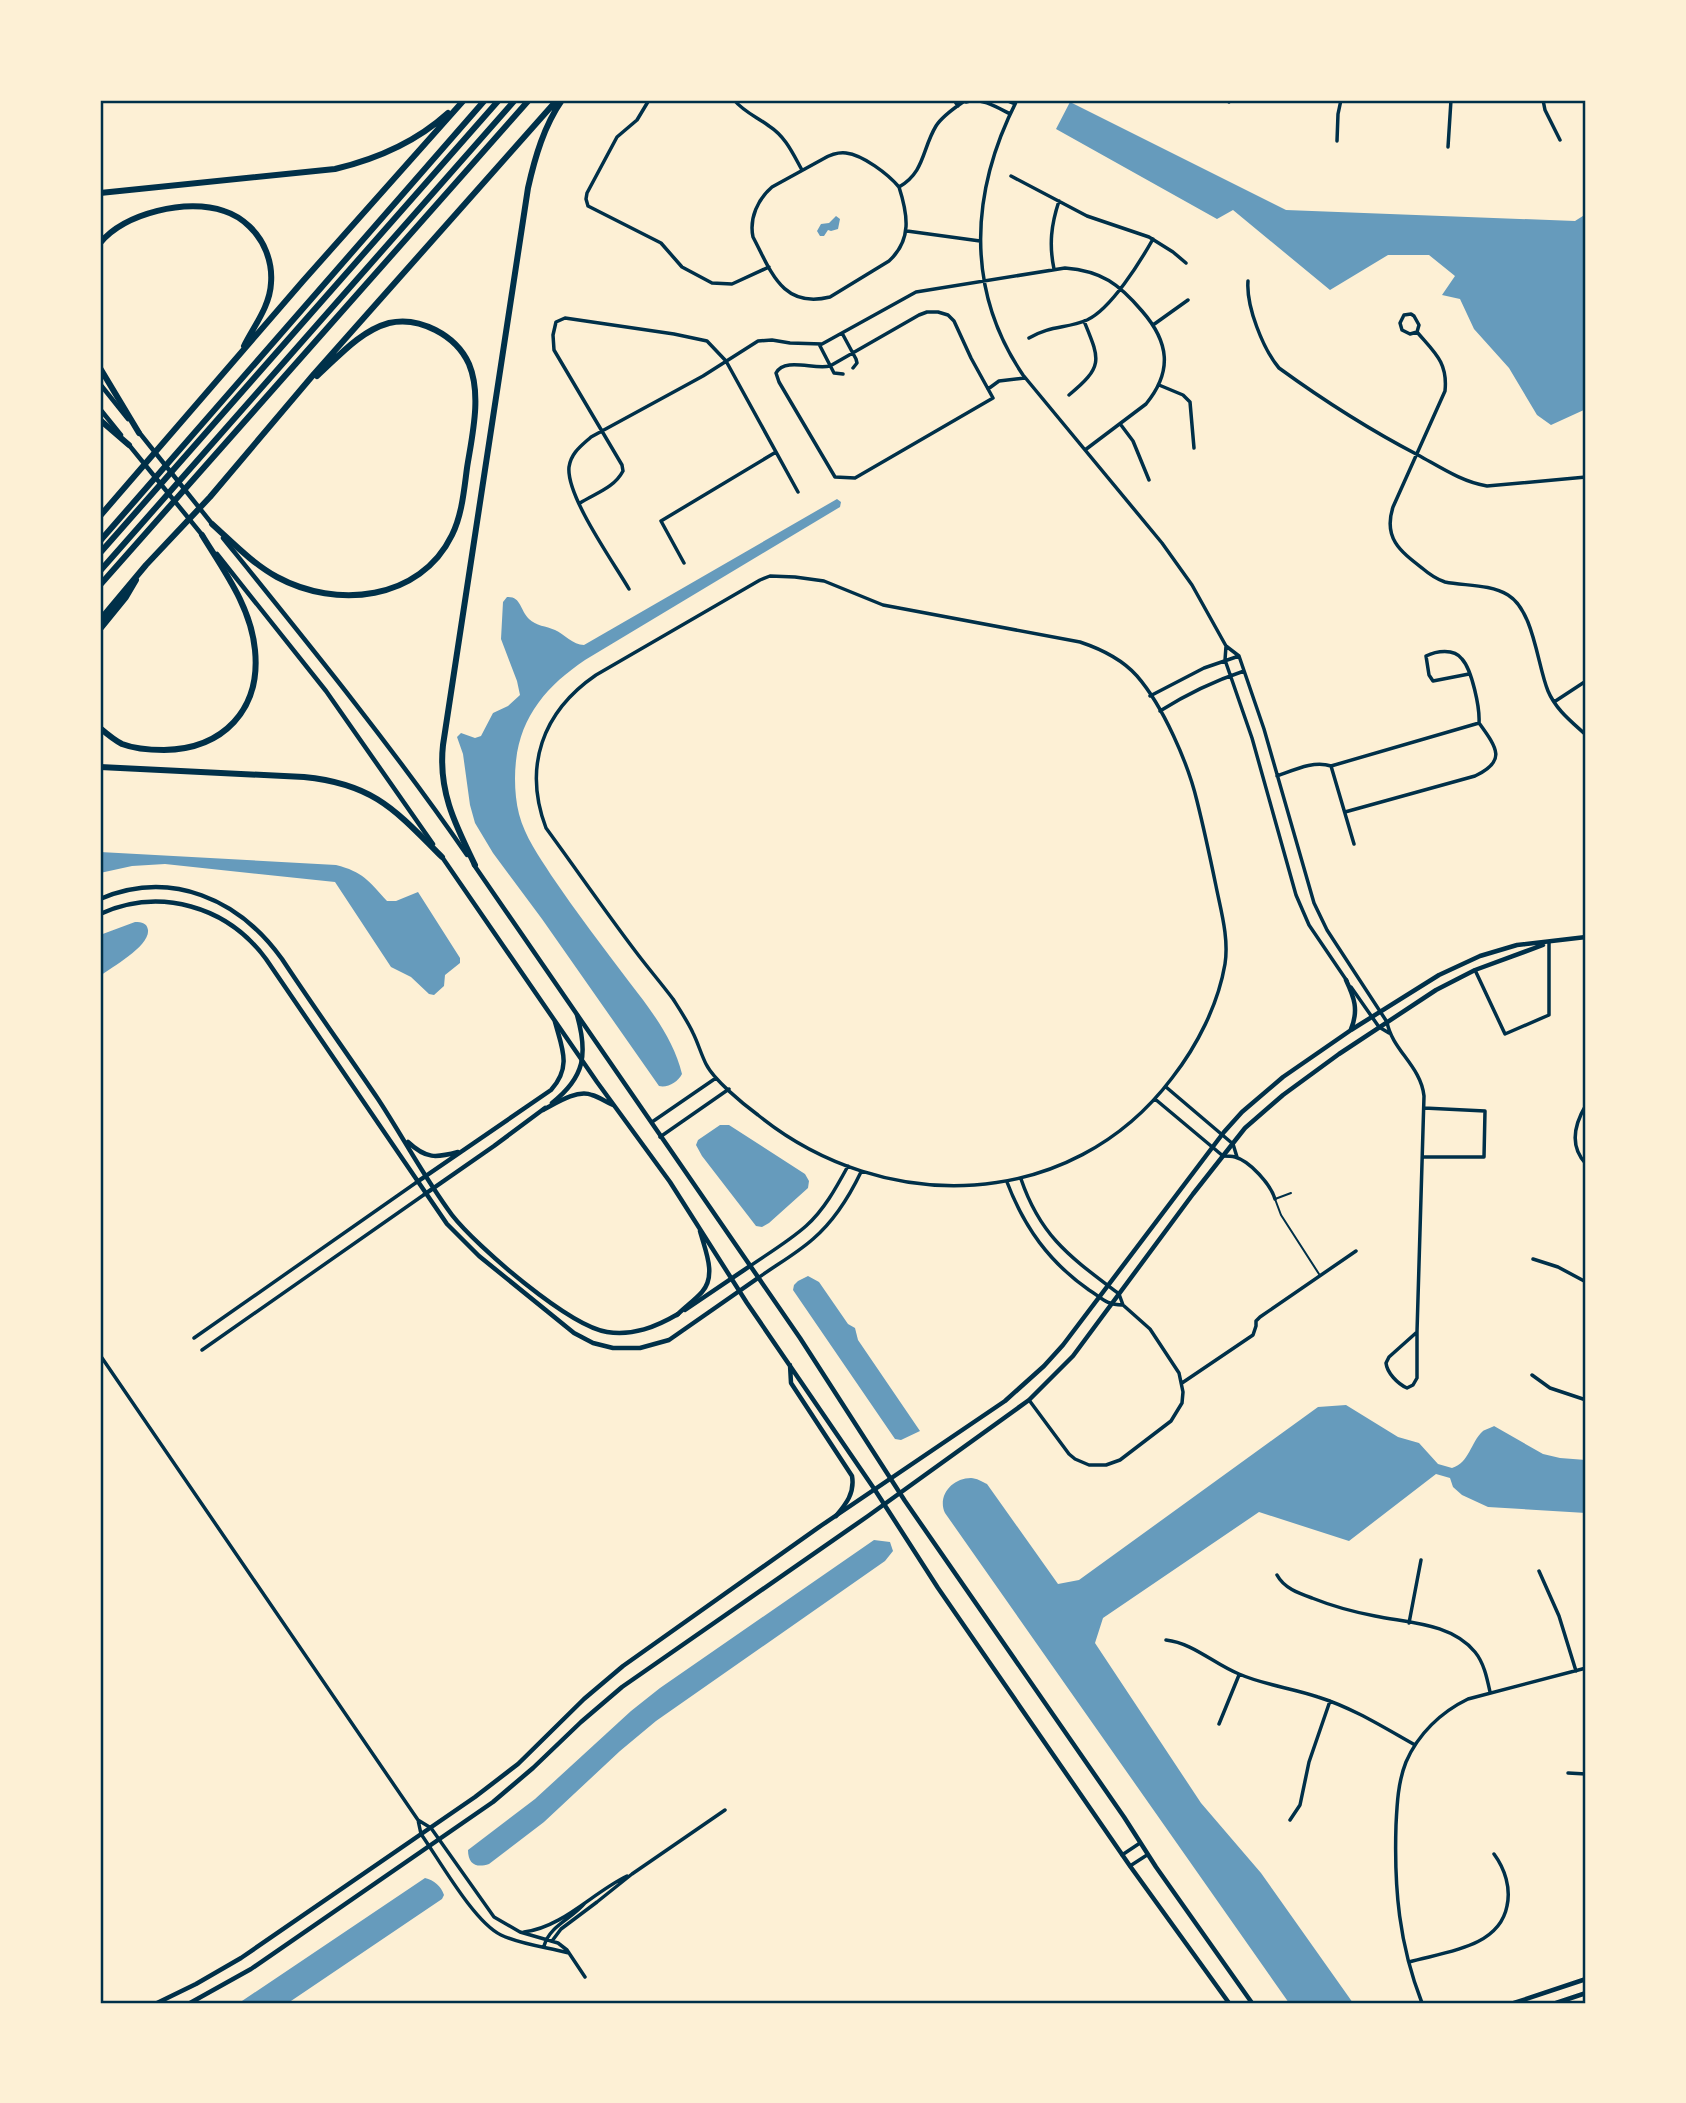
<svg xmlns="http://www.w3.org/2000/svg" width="1686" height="2103" viewBox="0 0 1686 2103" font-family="Mulish,sans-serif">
<rect width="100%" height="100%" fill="#fdf0d5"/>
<path fill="#669bbc" d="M 1070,102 L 1286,210 L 1575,221 L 1586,214 L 1586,409 L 1551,425 L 1537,415 L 1509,368 L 1474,329 L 1460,299 L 1442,295 L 1455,276 L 1429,255 L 1388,255 L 1330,290 L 1233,210 L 1217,219 L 1056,129 Z
M 836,216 L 840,219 L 838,229 L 831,231 L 828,230 L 824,236 L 820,236 L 817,231 L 821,224 L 829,223 Z
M 837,499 L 841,502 L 840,507 L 585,660 C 548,685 521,715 516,761 C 514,778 515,798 519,814 C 525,837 539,856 551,875 C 576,912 603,947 630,983 C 651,1010 674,1040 682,1074 C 678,1082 668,1088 659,1086 L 542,919 L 493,853 L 475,823 L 470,805 L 463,754 L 457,737 L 461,733 L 475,738 L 481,736 L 493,713 L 508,706 L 520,695 L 517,681 L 501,639 L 503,602 L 507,597 C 521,596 520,610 529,619 C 536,626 546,626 555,630 C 564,634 573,645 584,645 Z
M 100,852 L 336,865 C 363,872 368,880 387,901 L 396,901 L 418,892 L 460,958 L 460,963 L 445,975 L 444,986 L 434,995 L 429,994 L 411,977 L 391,967 L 335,882 L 165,864 L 132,866 L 100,873 Z
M 135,922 C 142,922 147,923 148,930 C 150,946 112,967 100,976 L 100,935 Z
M 720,1125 L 729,1125 L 805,1174 L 809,1181 L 808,1188 L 769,1223 L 762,1227 L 756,1226 L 702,1156 L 696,1145 L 698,1140 Z
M 808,1276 L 819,1282 L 848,1324 L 855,1328 L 858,1340 L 920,1431 L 901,1440 L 895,1439 L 793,1290 L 794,1285 L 798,1281 Z
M 1346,1405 L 1398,1437 L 1419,1443 L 1438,1464 L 1452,1468 C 1470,1462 1470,1443 1483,1431 C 1484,1430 1493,1427 1494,1426 L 1543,1454 L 1560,1458 L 1586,1460 L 1586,1513 L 1488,1507 L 1462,1495 L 1453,1487 L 1450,1478 L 1436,1474 L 1349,1541 L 1259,1512 L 1103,1618 L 1095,1643 L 1201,1803 L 1261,1873 L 1353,2003 L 1289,2003 L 945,1513 C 937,1496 952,1478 971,1478 C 976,1478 983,1482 987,1484 L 1058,1584 L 1079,1580 L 1318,1407 Z
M 874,1540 L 890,1542 L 893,1551 L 885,1561 L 656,1721 L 620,1751 L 544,1822 L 489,1864 C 477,1868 468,1865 468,1850 L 535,1799 L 631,1711 L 660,1688 Z
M 425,1878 C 434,1880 441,1886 444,1895 L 442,1899 L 288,2003 L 239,2003 Z"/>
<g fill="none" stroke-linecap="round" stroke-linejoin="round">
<path stroke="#003049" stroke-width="2" d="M 1291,1193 L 1275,1199 L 1281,1215 L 1319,1274"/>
<path stroke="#003049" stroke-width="3.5" d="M 649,100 L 637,120 L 617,137 L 587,193 L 586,199 L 588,206 L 661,243 L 682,267 L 712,283 L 732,284 L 769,267
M 734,100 C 744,112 757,117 769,126 C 786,137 793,154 802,170
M 954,100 L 958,106
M 1005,100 L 1015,104
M 1017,100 C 971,190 964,288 1023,375 L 1162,543 L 1192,585 L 1226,646 L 1239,656 L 1264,729 L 1314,903 L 1327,930 L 1387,1022 C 1392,1050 1421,1066 1424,1096 L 1417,1332
M 1543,100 L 1545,110 L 1560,140
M 966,102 C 981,97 997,107 1010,114
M 1229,102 L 1230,100
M 1337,141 L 1338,114 L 1341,100
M 1448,147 L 1451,100
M 1011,176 L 1087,216 L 1149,237 L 1173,252 L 1186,263
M 899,187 C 908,215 912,240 889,261 L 830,297 C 782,309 771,271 753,237 C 749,218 758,199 772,187 L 823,159 C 830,155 838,152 846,153 C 863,155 888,174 899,187 C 925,172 922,149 936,126 C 943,115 956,107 966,100
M 907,231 L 980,241
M 1054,269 C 1049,245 1051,225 1059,201
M 1248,281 C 1246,306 1263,349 1279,368 C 1323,400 1370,430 1418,455 C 1440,467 1462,482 1487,486 L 1586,477
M 927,312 L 938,312 L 948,315 L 954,321 L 971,358 L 993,398 L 855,478 L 835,477 L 779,382 L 776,373 C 785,357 814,370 830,366 L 919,315 Z
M 1153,325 L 1188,300
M 1417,332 L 1410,334 L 1402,330 L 1400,323 L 1404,315 L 1411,314 L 1414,316 L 1419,325 L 1417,332 C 1434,352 1448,362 1445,391 L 1393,507 C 1383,538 1400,551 1422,568 C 1429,574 1436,579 1445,582 C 1465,586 1490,584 1508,595 C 1534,611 1537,664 1548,691 C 1556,710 1572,722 1586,735
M 842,333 L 856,359 L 857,363 L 853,368
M 1029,338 C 1051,325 1066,329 1087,320 C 1111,309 1140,262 1153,239
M 819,344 L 834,373 L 843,374
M 1159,385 L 1183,395 L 1190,402 L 1194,448
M 988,389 L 999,381 L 1025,378
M 1069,395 C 1104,366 1100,360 1084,321
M 1121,425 L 1133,441 L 1149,480
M 580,503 C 596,493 614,488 623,471 L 622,465 L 554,350 L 553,335 L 556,322 L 565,318 L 674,334 L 707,341 L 726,361 L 798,492
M 684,563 L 661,521 L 776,452
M 770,576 L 795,577 L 824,581 L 883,605 L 1080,642 C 1101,649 1122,659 1137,676 C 1163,706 1188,763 1197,801 C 1204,829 1210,857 1216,886 C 1221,911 1229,938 1225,964 C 1218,1005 1197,1046 1172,1078 C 1071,1212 884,1217 758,1115 C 743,1104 714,1080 706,1064 C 701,1054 698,1043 693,1033 C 688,1022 680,1010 673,999 C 661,983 648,968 636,952 C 605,911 576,869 546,828 C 523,767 542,712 596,675 L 760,580 Z
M 629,589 C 614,563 566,496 569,467 C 571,453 581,446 591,437 L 703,376 L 758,341 L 772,340 L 790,343 L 822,344 L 916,292 L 1065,268 C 1102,271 1119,284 1142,311 C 1169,342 1173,371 1146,404 L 1085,450
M 1226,646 L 1225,660 L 1252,738 L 1296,895 L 1309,925 L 1347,981
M 1469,674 L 1433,681 L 1429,675 L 1426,656 C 1436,651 1454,648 1462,659 C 1472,670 1480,708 1479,723
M 1150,696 L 1204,668 L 1239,656
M 1554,702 L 1586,681
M 1160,711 C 1187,694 1214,681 1244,671
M 1331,766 L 1479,723
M 1331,766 L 1354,844
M 1277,776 C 1294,770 1314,760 1331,766
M 1345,812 L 1475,776 C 1507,761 1497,748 1479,723
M 1475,970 L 1505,1034 L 1549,1015 L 1549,943
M 1351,987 L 1379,1027 L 1389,1033
M 1166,1087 L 1233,1144 L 1237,1157
M 1155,1099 L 1223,1156 C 1227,1156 1231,1156 1235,1157 C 1250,1161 1271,1185 1275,1199
M 1586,1105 C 1574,1125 1569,1146 1586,1164
M 652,1122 L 716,1078
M 660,1137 L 729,1089
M 1423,1157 L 1484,1157 L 1485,1111 L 1424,1108
M 1021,1179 C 1041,1238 1072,1258 1119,1294 L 1123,1305 L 1150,1329 L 1179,1373 L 1183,1392 L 1182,1403 L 1171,1421 L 1120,1460 L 1106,1465 L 1089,1465 L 1075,1459 L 1069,1454 L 1029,1400
M 1007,1182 C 1024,1227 1049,1262 1089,1290 C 1102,1298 1106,1305 1122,1305
M 1533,1259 L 1558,1267 L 1586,1282
M 750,1266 C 769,1253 789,1241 806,1226 C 824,1210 836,1188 848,1166
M 758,1278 C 776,1265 796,1254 813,1239 C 834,1221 849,1197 861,1172
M 1417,1332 L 1417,1378 L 1413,1385 L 1407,1388 C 1398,1384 1387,1373 1386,1363 L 1389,1357 Z
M 194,1338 L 417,1182
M 202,1350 L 425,1194
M 100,1355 L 418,1820 L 421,1834 C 440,1861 474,1922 501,1935 C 522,1945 547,1947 569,1953
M 1532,1375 L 1550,1388 L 1586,1400
M 1182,1383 L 1253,1335 L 1256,1326 L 1256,1321 L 1260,1317 L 1356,1251
M 1539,1571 L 1559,1616 L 1576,1671
M 1277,1575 C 1284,1588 1298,1593 1312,1598 C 1332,1606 1354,1612 1375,1616 C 1409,1623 1451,1623 1475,1652 C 1484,1663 1487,1678 1490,1692
M 1409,1623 L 1421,1560
M 1166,1640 C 1193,1643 1214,1664 1239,1674 C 1264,1685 1292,1688 1318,1697 C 1353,1708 1383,1727 1415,1745
M 1219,1724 L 1239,1675
M 1568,1773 L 1586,1774
M 418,1820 L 431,1828 L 494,1917 L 520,1932 L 558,1943 L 567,1950 L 585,1977
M 1290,1820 L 1300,1805 L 1309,1762 L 1330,1701
M 1122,1855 L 1140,1843
M 1130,1866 L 1147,1855
M 524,1932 C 563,1927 592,1893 627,1876
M 552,1941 L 561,1929 L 597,1902 L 632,1874 L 725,1810
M 544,1946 C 550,1925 572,1919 585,1903
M 1409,1962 C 1444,1952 1499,1948 1507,1906 C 1511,1888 1505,1869 1494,1854
M 1422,2003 C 1399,1944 1394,1889 1396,1825 C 1397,1804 1398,1782 1406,1762 C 1418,1734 1441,1712 1468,1699 L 1586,1668"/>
<path stroke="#003049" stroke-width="4.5" d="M 100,899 C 171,869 239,899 282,959 C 313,1006 346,1052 378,1099 C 403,1137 425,1179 452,1215 C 477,1247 569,1326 607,1332 C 633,1336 656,1327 678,1314
M 100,914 C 160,887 227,906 266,959 L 447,1224 L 479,1256 L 574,1333 L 593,1343 L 613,1348 L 640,1348 L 669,1340 L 758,1278
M 1346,980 C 1354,997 1359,1010 1351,1029
M 552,1103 C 585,1077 588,1054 577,1015
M 408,1142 C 426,1159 436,1158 458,1152
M 417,1182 L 551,1090 C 572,1067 562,1048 555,1022
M 425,1194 L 494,1146 L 545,1108
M 685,1310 L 750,1266
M 157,2003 L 196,1984 L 241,1958 L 475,1797 L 518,1764 L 584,1699 L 623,1666 L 822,1525 L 1005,1401 L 1044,1366 L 1063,1345 L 1224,1132 L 1242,1112 L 1283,1077 L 1351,1030 L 1439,975 L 1480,956 L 1517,945 L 1586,937
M 190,2003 L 251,1969 L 493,1802 L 533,1768 L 581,1722 L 622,1687 L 868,1516 L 1029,1400 L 1073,1356 L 1193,1194 L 1245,1128 L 1283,1095 L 1339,1054 L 1436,990 L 1475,970 L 1543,945"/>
<path stroke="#003049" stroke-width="4.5" d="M 100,384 L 128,419
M 100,409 L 121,435
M 138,431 L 213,525
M 129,445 L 203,536
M 223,538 C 307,642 391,745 467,855
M 217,554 L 326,691 L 433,844
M 442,857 L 597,1082 L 670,1182 L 747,1303 L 875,1490 L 938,1588 L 1130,1866 L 1229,2003
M 474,865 L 800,1338 L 905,1501 L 1124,1817 L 1156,1867 L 1252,2003
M 543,1110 C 556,1103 577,1089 592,1095 C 599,1097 606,1102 613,1105
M 677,1315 C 685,1307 695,1300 702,1292 C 717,1275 705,1250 700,1231
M 790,1365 L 791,1383 L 852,1476 C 855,1493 846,1504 836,1516
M 1514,2003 L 1586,1979
M 1556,2003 L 1586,1993"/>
<path stroke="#003049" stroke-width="6" d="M 100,193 L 335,169 C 377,159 416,142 448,113
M 100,243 C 125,213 187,198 224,211 C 243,217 259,233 266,251 C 270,261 272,271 271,283 C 270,306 254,326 244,346
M 100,368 L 139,433
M 100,420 L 129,445
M 100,516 L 303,281 L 464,100
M 212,524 C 232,542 253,564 277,577 C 336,609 420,601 452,535 C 462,515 464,490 467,468 C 472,436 482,395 469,364 C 456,335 419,316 389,323 C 360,331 338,357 317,376
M 100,541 L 485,100
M 100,553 L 499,100
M 100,571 L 515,100
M 100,585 L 529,100
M 100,620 L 146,565 L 210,497 L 314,374 L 557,100
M 100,629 L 126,597 L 136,580
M 100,728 C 107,734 114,740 122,744 C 135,749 150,750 164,750 C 223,749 261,710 255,650 C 251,607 224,571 202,535
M 100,767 L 304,777 C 374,784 395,810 442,857
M 475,865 C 455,824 438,791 443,745 L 528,188 C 535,157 544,126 562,100"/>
</g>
<rect width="1686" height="2103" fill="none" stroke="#fdf0d5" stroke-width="203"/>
<rect x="102" y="102" width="1482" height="1900" fill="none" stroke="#003049" stroke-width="2.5"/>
</svg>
